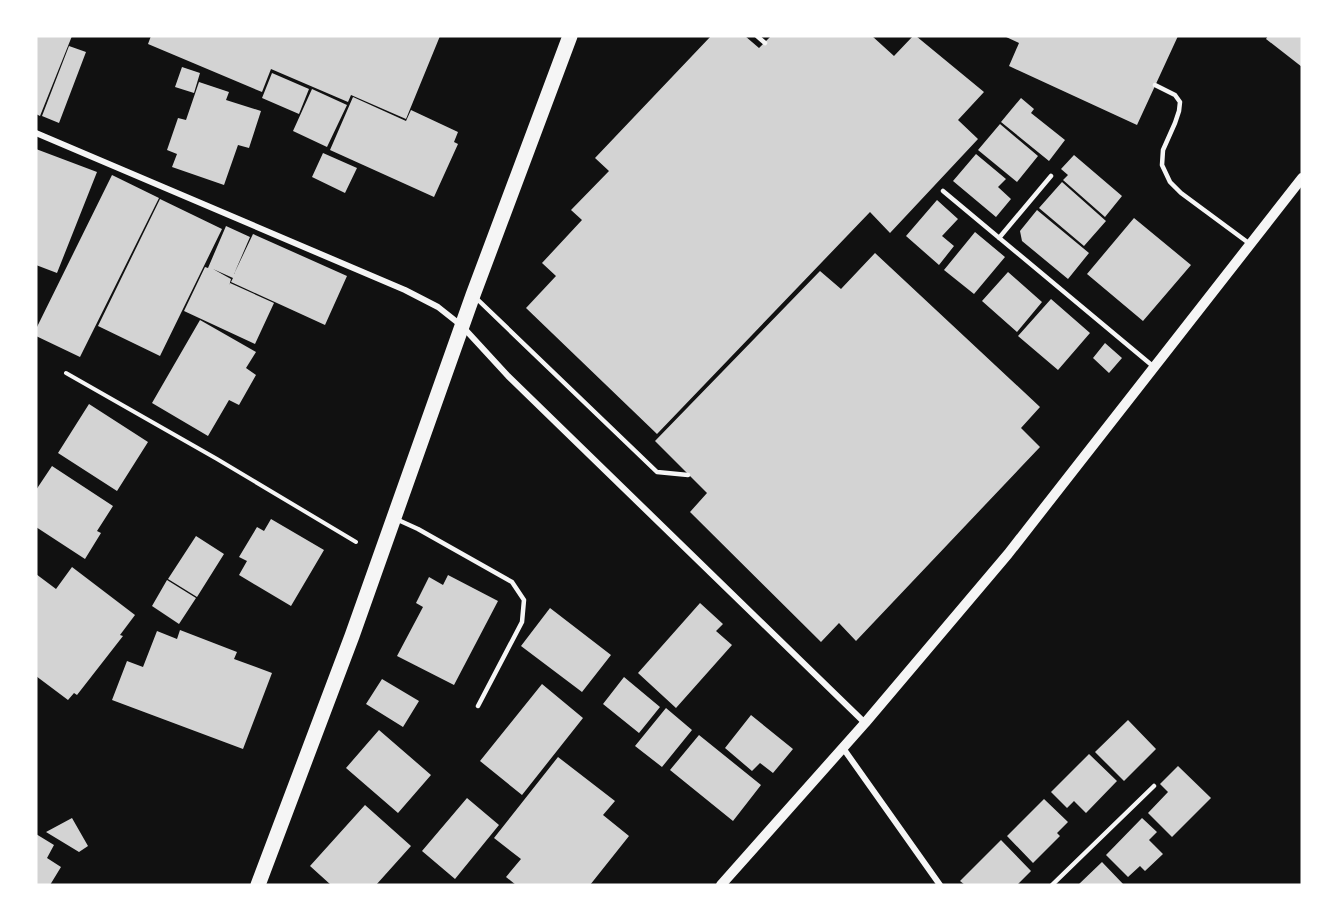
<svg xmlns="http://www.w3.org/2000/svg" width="1338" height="921" viewBox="0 0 1338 921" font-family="'Fira Sans Condensed',sans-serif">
<rect width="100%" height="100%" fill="#111"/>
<path fill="#d3d3d3" d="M 36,36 L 72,36 L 40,116 L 36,114 Z
M 151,36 L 440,36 L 406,119 L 351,95 L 348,102 L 271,69 L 262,92 L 148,44 Z
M 711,36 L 745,36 L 759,48 L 771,36 L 872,36 L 894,56 L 913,36 L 916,36 L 984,92 L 958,120 L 978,139 L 890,233 L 870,212 L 657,434 L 526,308 L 556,276 L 542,263 L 582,220 L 571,210 L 609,171 L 595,158 Z
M 1004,36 L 1178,36 L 1137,125 L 1009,66 L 1019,43 Z
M 1268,36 L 1302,36 L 1302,67 L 1266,39 Z
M 69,46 L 86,52 L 59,123 L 42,116 Z
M 182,67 L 200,73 L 194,93 L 175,87 Z
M 272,73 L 309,89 L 299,114 L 262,98 Z
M 199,82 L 229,92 L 226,100 L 261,111 L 249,148 L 238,145 L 224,185 L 172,167 L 177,154 L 167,150 L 178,118 L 186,120 Z
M 312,89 L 347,105 L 327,147 L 293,131 Z
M 353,97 L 406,121 L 411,110 L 458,132 L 454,142 L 458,144 L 434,197 L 330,150 Z
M 1021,98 L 1034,109 L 1031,113 L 1065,140 L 1049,161 L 1001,122 Z
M 1000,124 L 1038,156 L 1017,182 L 978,150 Z
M 36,149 L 97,172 L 57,273 L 36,265 Z
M 323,153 L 357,168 L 345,193 L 312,177 Z
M 976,154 L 1006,179 L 998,187 L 1011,199 L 996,217 L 953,181 Z
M 1074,155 L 1122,196 L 1105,217 L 1063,180 L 1068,175 L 1061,169 Z
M 112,175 L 159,198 L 80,357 L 36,336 L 36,329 Z
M 1062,182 L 1106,221 L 1084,246 L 1039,208 Z
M 160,199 L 222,229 L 160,356 L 98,326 Z
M 937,200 L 958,219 L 942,236 L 954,246 L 939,265 L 906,236 Z
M 1037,210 L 1089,253 L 1068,279 L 1022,241 L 1020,231 Z
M 1134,218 L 1191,265 L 1143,321 L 1087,274 Z
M 226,226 L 250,237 L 234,274 L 253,234 L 347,276 L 325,325 L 231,282 L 233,278 L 213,269 L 231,279 L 229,286 L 230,283 L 274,303 L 255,344 L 184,311 L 205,267 L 208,268 Z
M 975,232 L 1005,257 L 974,294 L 944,270 Z
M 875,253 L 1040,407 L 1021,428 L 1040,447 L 856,641 L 839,623 L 821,642 L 690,512 L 707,493 L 655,441 L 820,271 L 841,289 Z
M 1008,272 L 1042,302 L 1017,332 L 982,301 Z
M 1051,299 L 1090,333 L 1058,370 L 1018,336 Z
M 200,320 L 256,352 L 246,368 L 256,375 L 239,405 L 229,400 L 208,436 L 152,403 Z
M 1105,343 L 1122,358 L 1109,373 L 1093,358 Z
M 89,404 L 148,442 L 117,491 L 58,453 Z
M 52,466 L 113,506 L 97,531 L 101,533 L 85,559 L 36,527 L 36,490 Z
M 271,519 L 324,550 L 291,606 L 239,575 L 247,561 L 239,557 L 257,527 L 264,531 Z
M 196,536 L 224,554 L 197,597 L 168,579 Z
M 72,567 L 135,615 L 120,635 L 123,636 L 77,695 L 74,693 L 68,700 L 36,676 L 36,574 L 56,589 Z
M 448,575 L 498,601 L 454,685 L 397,656 L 423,607 L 416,603 L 429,577 L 443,585 Z
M 167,580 L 196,598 L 179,624 L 152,606 Z
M 700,603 L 723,624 L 716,631 L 732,645 L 676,708 L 638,673 Z
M 550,608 L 611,655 L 582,692 L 521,646 Z
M 180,630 L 237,652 L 234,659 L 272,673 L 243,749 L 112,700 L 127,661 L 143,667 L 157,631 L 177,639 Z
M 624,677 L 660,707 L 639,733 L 603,704 Z
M 382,679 L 419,701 L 403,727 L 366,704 Z
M 542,684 L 583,718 L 522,795 L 480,761 Z
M 666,708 L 692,730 L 662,767 L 635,746 Z
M 751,715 L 793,749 L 773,773 L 760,763 L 752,771 L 725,748 Z
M 1128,720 L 1156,749 L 1124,781 L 1095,752 Z
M 379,730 L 431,775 L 398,813 L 346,768 Z
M 699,735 L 761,785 L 733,821 L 670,770 Z
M 1089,754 L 1117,781 L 1086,813 L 1074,801 L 1067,808 L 1051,792 Z
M 558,757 L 615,801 L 603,815 L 629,836 L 590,885 L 516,885 L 506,877 L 521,859 L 494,838 Z
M 1178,766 L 1211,798 L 1172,837 L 1148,813 L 1168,792 L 1160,784 Z
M 467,798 L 499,825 L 455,879 L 422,851 Z
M 1044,799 L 1068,822 L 1057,833 L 1060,836 L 1033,863 L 1007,836 Z
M 365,805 L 411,846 L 376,885 L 331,885 L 310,866 Z
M 72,818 L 88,846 L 79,852 L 46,832 Z
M 1142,818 L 1157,832 L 1149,840 L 1163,854 L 1145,871 L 1140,866 L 1128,877 L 1106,855 Z
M 36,834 L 54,845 L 47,858 L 61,867 L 50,885 L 36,885 Z
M 1001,840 L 1031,871 L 1017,885 L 965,885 L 960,881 Z
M 1102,862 L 1124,885 L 1078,885 Z"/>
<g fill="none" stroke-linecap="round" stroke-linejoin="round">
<path stroke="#f5f5f5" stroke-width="4" d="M 66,373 L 217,459 L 356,542"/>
<path stroke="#f5f5f5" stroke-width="4.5" d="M 757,36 L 765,43
M 1155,85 L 1175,95 L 1180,102 L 1179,111 L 1175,123 L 1163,150 L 1162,165 L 1170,182 L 1181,193 L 1250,244
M 943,191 L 1154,367
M 999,238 L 1051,176
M 476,298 L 657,472 L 688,475
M 396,519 L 418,529 L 512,582 L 524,600 L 522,622 L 478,706
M 1052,885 L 1154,786"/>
<path stroke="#f5f5f5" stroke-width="6" d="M 36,133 L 405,290 L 438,307 L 462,326 L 508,376 L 865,723
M 843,748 L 940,885"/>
<path stroke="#f5f5f5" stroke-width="10" d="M 721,885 L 865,723 L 1008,554 L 1302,178"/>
<path stroke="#f5f5f5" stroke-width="15" d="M 258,885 L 352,636 L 473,295 L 570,36"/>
</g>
<rect width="1338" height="921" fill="none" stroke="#ffffff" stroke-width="75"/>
</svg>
